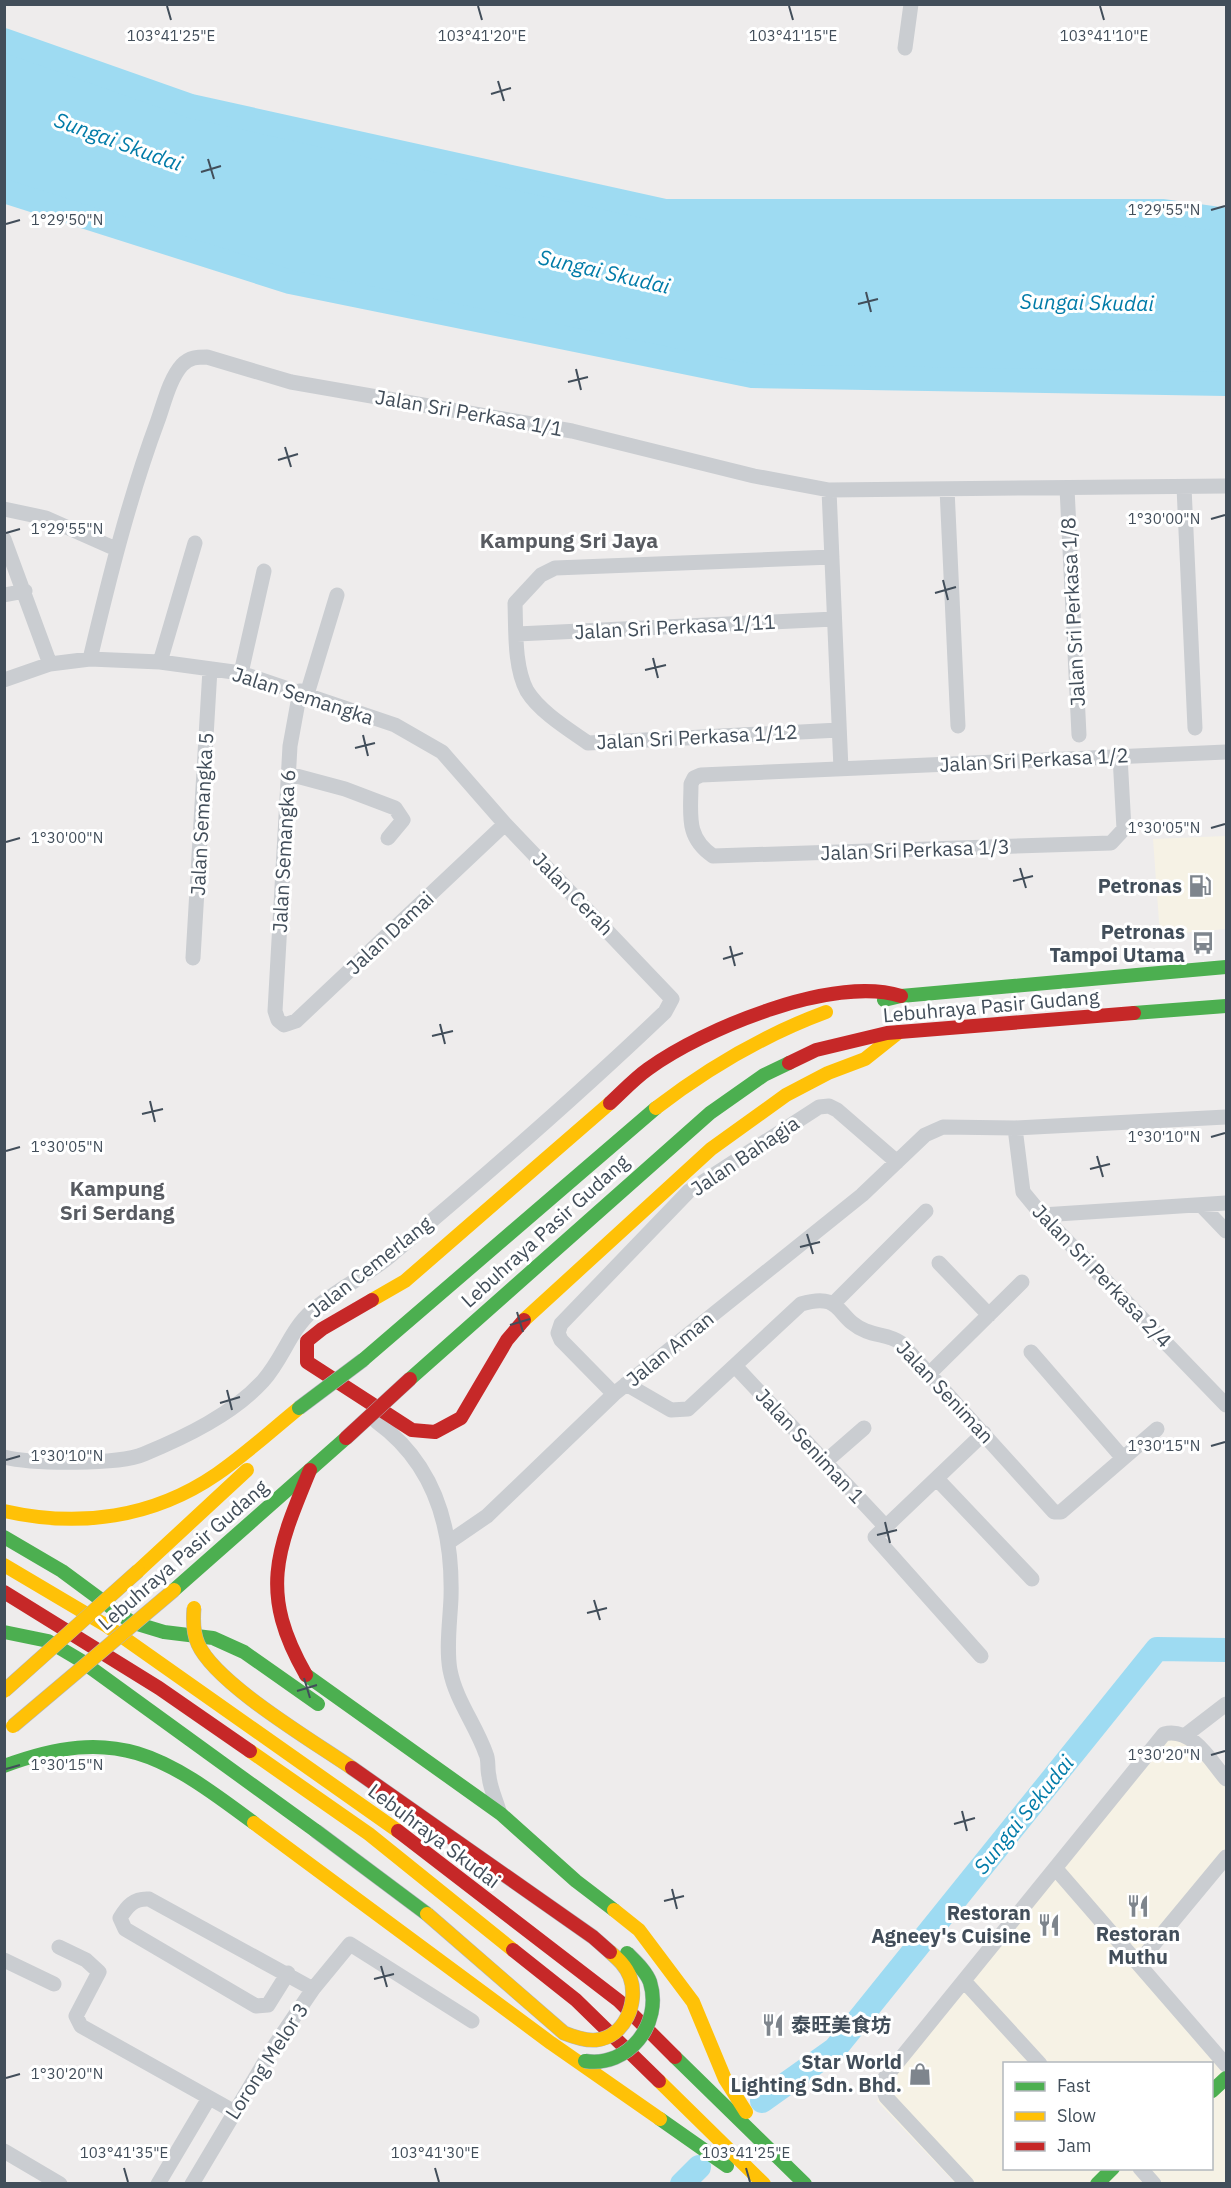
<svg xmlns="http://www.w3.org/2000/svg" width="1231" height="2188" viewBox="0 0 1231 2188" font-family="'IBM Plex Sans','Noto Sans SC',sans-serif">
<rect width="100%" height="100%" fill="#eeecec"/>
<path fill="#f6f2e5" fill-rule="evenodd" d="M 1226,836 L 1226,929 L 1160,935 L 1153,839 Z
M 1166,1738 L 1185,1738 L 1226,1784 L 1226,1849 L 1133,1963 L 1226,2071 L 1226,2183 L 955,2183 L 877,2101 L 889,2080 ZM 1004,2064 L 1212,2064 L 1212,2168 L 1004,2168 Z"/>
<path fill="#9edbf2" d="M 5,40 L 191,106 L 665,211 L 1162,211 L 1226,220 L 1226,384 L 752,376 L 290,282 L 5,191 Z"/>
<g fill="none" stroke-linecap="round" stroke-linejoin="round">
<path stroke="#9edbf2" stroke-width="24" d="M 4,40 L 191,106 L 665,211 L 1162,211 L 1226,220
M 4,191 L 290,282 L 752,376 L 1226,384
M 762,2101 L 835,2049 L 1157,1649 L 1226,1650
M 682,2184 L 699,2167"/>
<path stroke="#cacdd1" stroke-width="15" d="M 905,48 L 911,4
M 1184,487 L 1195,728
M 1067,488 L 1079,735
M 947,489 L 958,726
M 829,490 L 841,769
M 4,509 L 46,518 L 116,549
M 4,539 L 50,664
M 832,557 L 555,568 L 541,575 L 515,603 C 516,630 514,667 527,691 C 540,712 568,729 588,743 L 839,730
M 4,595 L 25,591
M 517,634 L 834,619
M 90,659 C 109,579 129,498 158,420 C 164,403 170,378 182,365 C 190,357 197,357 207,357 L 291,382 L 572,431 L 754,476 L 829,490 L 1226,486
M 160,662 L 195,543
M 241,673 L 264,571
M 4,680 L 50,664 L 90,659 L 160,662 L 241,673 L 395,725 L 442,752 L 505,824 L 672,999 L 665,1012 C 577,1096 484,1177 390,1256 C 366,1276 336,1290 312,1311 C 290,1330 283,1359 263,1381 C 233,1414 185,1437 144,1454 C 118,1465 32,1464 4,1457
M 300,691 L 290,746 L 275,1011 L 278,1020 L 284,1025 L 296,1021 L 505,824
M 307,694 L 337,595
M 1120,756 L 1124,829 L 1111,843 L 713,856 C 685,837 691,814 691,784 L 694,778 L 701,775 L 1226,752
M 289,774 L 345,789 L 395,808 L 403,820 L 388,838
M 193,958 L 210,669
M 1015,1128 L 1023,1192 L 1042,1215 L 1226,1405
M 1201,1205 L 1226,1231
M 1042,1215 L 1226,1203
M 939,1263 L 989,1315
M 834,1303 L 926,1211
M 1031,1352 L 1122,1457
M 735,1366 L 885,1526
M 930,1373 L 1022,1282
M 626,1384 L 671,1410 L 688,1409 L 801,1304 C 844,1291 835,1319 866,1331 C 878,1336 890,1335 901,1343 L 1054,1512 L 1061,1512 L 1157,1429
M 614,1394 L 561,1340 L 558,1333 L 561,1324 L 689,1191 L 819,1107 L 829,1106 L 837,1110 L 897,1162
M 377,1422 C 435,1464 453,1528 451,1598 C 450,1621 446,1648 450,1670 C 456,1701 476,1725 486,1754 C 489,1760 487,1769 489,1776 C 490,1788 496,1800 499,1811
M 825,1462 L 864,1428
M 937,1479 L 1032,1579
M 449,1542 L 487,1516 L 614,1394 L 862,1195 L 925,1135 L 943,1127 L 1015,1128 L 1226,1117
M 981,1656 L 875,1537 L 984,1433
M 1187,1734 L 1226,1704
M 1056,1869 L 1226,2065
M 59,1947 L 86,1960 L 99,1972 L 76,2016 L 81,2026 L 233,2111
M 4,1960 L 54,1984
M 1139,1962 L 1226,1857
M 288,1973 L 268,2005 L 256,2006 L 125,1929 L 120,1918 C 127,1906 134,1898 149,1899 L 313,1989
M 964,1981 L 1040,2064
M 4,2151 L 60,2184
M 1140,2168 L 1154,2184
M 158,2184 L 209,2098
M 192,2184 L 273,2048 L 313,1989 L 350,1944 L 472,2021
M 967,2184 L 886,2097 L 883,2088 L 884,2079 L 1164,1734 C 1192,1727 1210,1760 1226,1779"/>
<path stroke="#4caf50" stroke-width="14" d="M 884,1000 L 901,996 L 1226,967
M 1134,1013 L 1226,1006
M 363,1360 L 656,1108
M 410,1379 L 710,1113 L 764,1075 L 789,1063
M 4,1537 L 62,1571 L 131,1622 L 164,1632 L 213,1638 L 244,1652 L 318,1704
M 174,1590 L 346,1438
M 4,1632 L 48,1641 L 80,1660 L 316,1831
M 306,1675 L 501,1814 L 576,1881 L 614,1910
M 4,1766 C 117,1724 163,1755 254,1823
M 675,2057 L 805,2184
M 1212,2091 L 1226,2078
M 660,2119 L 727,2166
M 1097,2184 L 1113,2168"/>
<path stroke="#ffc107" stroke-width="14" d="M 656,1108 C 708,1068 764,1035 826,1012
M 372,1300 L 405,1281 L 610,1103
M 524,1320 L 711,1149 L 786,1095 L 828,1073 L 865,1059 L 899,1032
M 4,1511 C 79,1528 153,1518 217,1474 C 246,1454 272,1430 299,1408
M 4,1565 L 107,1626 L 398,1831
M 138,1571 L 247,1470
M 250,1751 L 369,1834 L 513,1950
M 254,1823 L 551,2043 L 660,2119
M 614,1910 L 639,1930 L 693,2002 L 725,2079 L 746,2112
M 659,2081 L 764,2184"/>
<path stroke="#c62828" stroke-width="14" d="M 789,1063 L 816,1050 L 887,1033 L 1134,1013
M 610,1103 C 622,1092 634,1079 648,1069 C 703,1029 833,975 901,996
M 372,1300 L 322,1329 L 307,1341 L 307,1362 L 412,1430 L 435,1432 L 461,1418 L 507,1340 L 524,1320
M 4,1592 L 159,1688 L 250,1751
M 306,1675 C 259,1593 276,1552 310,1470
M 398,1831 L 619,2001 L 675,2057
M 513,1950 L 576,2000 L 659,2081"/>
<g stroke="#b1b6bd" stroke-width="15" stroke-linecap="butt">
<path id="fast-bridge" d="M 299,1408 L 363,1360
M 316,1831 L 427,1914
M 585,2061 C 628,2068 663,2024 650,1982 C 646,1971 635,1961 627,1953"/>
</g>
<g stroke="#b1b6bd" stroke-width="15" stroke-linecap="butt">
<path id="slow-bridge" d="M 194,1608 C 193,1620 193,1633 198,1644 C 216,1684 313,1741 352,1768
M 4,1691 L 138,1571
M 13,1726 L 174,1590
M 427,1914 L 564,2033 C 574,2037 585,2041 596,2040 C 625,2037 639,2002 630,1977 C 626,1966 618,1959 610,1952"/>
</g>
<g stroke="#b1b6bd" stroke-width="15" stroke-linecap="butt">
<path id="jam-bridge" d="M 346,1438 L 410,1379
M 352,1768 L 593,1937 L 610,1952"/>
</g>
<use href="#fast-bridge" stroke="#4caf50" stroke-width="14"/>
<use href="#slow-bridge" stroke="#ffc107" stroke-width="14"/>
<use href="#jam-bridge" stroke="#c62828" stroke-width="14"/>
</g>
<path fill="none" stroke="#424e5a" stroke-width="2" d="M 167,6 L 171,20M 478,6 L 482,20M 789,6 L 793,20M 1100,6 L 1104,20M 498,81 L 504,101M 491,94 L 511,88M 208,159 L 214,179M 201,172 L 221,166M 1211,210 L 1225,206M 6,224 L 20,220M 866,292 L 871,312M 858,304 L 878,299M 576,369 L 581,390M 568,382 L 588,377M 285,447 L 291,467M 278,460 L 298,454M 1211,519 L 1225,515M 6,533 L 20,529M 943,580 L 948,600M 935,593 L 956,587M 653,658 L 658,678M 645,670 L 666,665M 363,735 L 368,756M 355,748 L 375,743M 1211,828 L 1225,824M 6,842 L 20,838M 1020,868 L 1026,888M 1013,881 L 1033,876M 730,946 L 735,966M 723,959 L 743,953M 440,1024 L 445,1044M 432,1036 L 453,1031M 150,1101 L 155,1122M 142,1114 L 163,1109M 1211,1137 L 1225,1133M 6,1151 L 20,1147M 1097,1156 L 1103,1177M 1090,1169 L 1110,1164M 807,1234 L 813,1254M 800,1247 L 820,1242M 517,1312 L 523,1332M 510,1325 L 530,1319M 227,1390 L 232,1410M 220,1403 L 240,1397M 1211,1446 L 1225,1442M 6,1460 L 20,1456M 885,1522 L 890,1543M 877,1535 L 897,1530M 594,1600 L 600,1620M 587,1613 L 607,1608M 304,1678 L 310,1698M 297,1691 L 317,1685M 1211,1755 L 1225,1751M 6,1769 L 20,1765M 962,1811 L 967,1831M 954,1824 L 975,1818M 672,1889 L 677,1909M 664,1901 L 684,1896M 381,1966 L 387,1987M 374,1979 L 394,1974M 6,2078 L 20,2074M 124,2168 L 128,2182M 435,2168 L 439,2182M 746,2168 L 750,2182"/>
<defs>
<g id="fuel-bare" transform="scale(1.8)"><path d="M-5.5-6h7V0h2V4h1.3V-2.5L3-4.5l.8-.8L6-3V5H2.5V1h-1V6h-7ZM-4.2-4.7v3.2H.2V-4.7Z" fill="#7e858d" stroke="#fff" stroke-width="2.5" paint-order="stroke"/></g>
<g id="bus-bare" transform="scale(1.8)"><path d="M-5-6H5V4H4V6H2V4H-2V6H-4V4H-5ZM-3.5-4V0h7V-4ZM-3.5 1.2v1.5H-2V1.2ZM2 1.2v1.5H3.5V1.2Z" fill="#7e858d" stroke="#fff" stroke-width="2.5" paint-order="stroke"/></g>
<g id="restaurant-bare" transform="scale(1.8)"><path d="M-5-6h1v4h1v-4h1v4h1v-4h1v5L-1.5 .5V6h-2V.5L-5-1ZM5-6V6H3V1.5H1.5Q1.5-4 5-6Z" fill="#7e858d" stroke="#fff" stroke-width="2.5" paint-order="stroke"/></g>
<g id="shop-bare" transform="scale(1.8)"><path d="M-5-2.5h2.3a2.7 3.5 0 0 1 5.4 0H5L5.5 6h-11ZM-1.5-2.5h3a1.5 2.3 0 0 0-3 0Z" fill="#7e858d" stroke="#fff" stroke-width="2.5" paint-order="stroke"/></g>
</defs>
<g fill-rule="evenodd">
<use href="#fuel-bare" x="1200" y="886"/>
<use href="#bus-bare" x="1203" y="943"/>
<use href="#restaurant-bare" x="1138" y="1906"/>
<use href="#restaurant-bare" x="1049" y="1925"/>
<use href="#restaurant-bare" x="773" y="2025"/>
<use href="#shop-bare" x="920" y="2074"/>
</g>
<g text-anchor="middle" stroke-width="6" stroke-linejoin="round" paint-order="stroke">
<g font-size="20" fill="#424e5a" stroke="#fff">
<text transform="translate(469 413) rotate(10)" y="7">Jalan Sri Perkasa 1/1</text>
<text transform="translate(1073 612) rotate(-93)" y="7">Jalan Sri Perkasa 1/8</text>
<text transform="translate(675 627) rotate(-3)" y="7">Jalan Sri Perkasa 1/11</text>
<text transform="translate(303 696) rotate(18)" y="7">Jalan Semangka</text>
<text transform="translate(697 737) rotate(-3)" y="7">Jalan Sri Perkasa 1/12</text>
<text transform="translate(1034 760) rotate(-3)" y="7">Jalan Sri Perkasa 1/2</text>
<text transform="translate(202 814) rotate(-87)" y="7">Jalan Semangka 5</text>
<text transform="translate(915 850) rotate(-2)" y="7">Jalan Sri Perkasa 1/3</text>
<text transform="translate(284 851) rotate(-87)" y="7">Jalan Semangka 6</text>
<text transform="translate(573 894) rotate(46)" y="7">Jalan Cerah</text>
<text transform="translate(390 933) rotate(-43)" y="7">Jalan Damai</text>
<text transform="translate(991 1006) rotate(-5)" y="7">Lebuhraya Pasir Gudang</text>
<text transform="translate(745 1156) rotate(-34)" y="7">Jalan Bahagia</text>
<text transform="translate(545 1231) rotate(-42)" y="7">Lebuhraya Pasir Gudang</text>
<text transform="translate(370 1267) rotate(-38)" y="7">Jalan Cemerlang</text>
<text transform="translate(1102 1276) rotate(46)" y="7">Jalan Sri Perkasa 2/4</text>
<text transform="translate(670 1349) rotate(-39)" y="7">Jalan Aman</text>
<text transform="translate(945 1392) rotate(47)" y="7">Jalan Seniman</text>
<text transform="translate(810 1446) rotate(47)" y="7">Jalan Seniman 1</text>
<text transform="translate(183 1555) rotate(-41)" y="7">Lebuhraya Pasir Gudang</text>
<text transform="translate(434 1836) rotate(37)" y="7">Lebuhraya Skudai</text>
<text transform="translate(267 2061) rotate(-57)" y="7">Lorong Melor 3</text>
</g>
<g font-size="20" font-weight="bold" fill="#424e5a" stroke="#fff" text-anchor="end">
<text x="1182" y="893">Petronas</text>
<text x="1185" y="939">Petronas<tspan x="1185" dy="23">Tampoi Utama</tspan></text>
<text x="1031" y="1920">Restoran<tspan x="1031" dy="23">Agneey's Cuisine</tspan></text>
<text x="1138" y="1941" text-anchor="middle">Restoran<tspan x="1138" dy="23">Muthu</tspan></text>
<text x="791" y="2032" text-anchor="start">泰旺美食坊</text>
<text x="902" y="2069">Star World<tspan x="902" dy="23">Lighting Sdn. Bhd.</tspan></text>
</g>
<g font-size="21" font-style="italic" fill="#017ba8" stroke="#fff">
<text transform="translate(118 142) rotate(20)" y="7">Sungai Skudai</text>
<text transform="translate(604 272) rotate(13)" y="7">Sungai Skudai</text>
<text transform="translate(1087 303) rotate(1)" y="7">Sungai Skudai</text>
<text transform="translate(1024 1815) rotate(-51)" y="7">Sungai Sekudai</text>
</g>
<g font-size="21" font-weight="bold" fill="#585b61" stroke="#fff">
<text x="569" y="548">Kampung Sri Jaya</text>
<text x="117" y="1196">Kampung<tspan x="117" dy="24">Sri Serdang</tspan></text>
</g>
</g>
<g font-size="15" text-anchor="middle" fill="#424e5a" stroke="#fff" stroke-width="6" stroke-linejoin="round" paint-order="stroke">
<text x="171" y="41">103°41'25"E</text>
<text x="482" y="41">103°41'20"E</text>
<text x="793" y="41">103°41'15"E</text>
<text x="1104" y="41">103°41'10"E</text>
<text x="1164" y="215">1°29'55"N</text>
<text x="67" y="225">1°29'50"N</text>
<text x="1164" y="524">1°30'00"N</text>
<text x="67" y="534">1°29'55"N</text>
<text x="1164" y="833">1°30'05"N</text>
<text x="67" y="843">1°30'00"N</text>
<text x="1164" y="1142">1°30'10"N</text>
<text x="67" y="1152">1°30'05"N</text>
<text x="1164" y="1451">1°30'15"N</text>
<text x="67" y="1461">1°30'10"N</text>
<text x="1164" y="1760">1°30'20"N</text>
<text x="67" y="1770">1°30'15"N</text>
<text x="67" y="2079">1°30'20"N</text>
<text x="124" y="2158">103°41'35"E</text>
<text x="435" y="2158">103°41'30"E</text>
<text x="746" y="2158">103°41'25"E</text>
</g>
<rect width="1231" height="2188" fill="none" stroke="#424e5a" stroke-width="12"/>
<rect x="1003" y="2062" width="210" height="108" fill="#ffffff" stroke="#b3b8bd" stroke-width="1.5"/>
<rect x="1015" y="2082" width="30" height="9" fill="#4caf50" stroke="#b3b8bd" stroke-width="1.5"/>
<text x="1057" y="2092" font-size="18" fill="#424e5a">Fast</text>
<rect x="1015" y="2112" width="30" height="9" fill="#ffc107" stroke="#b3b8bd" stroke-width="1.5"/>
<text x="1057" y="2122" font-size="18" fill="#424e5a">Slow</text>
<rect x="1015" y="2142" width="30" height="9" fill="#c62828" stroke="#b3b8bd" stroke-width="1.5"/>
<text x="1057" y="2152" font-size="18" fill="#424e5a">Jam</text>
</svg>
